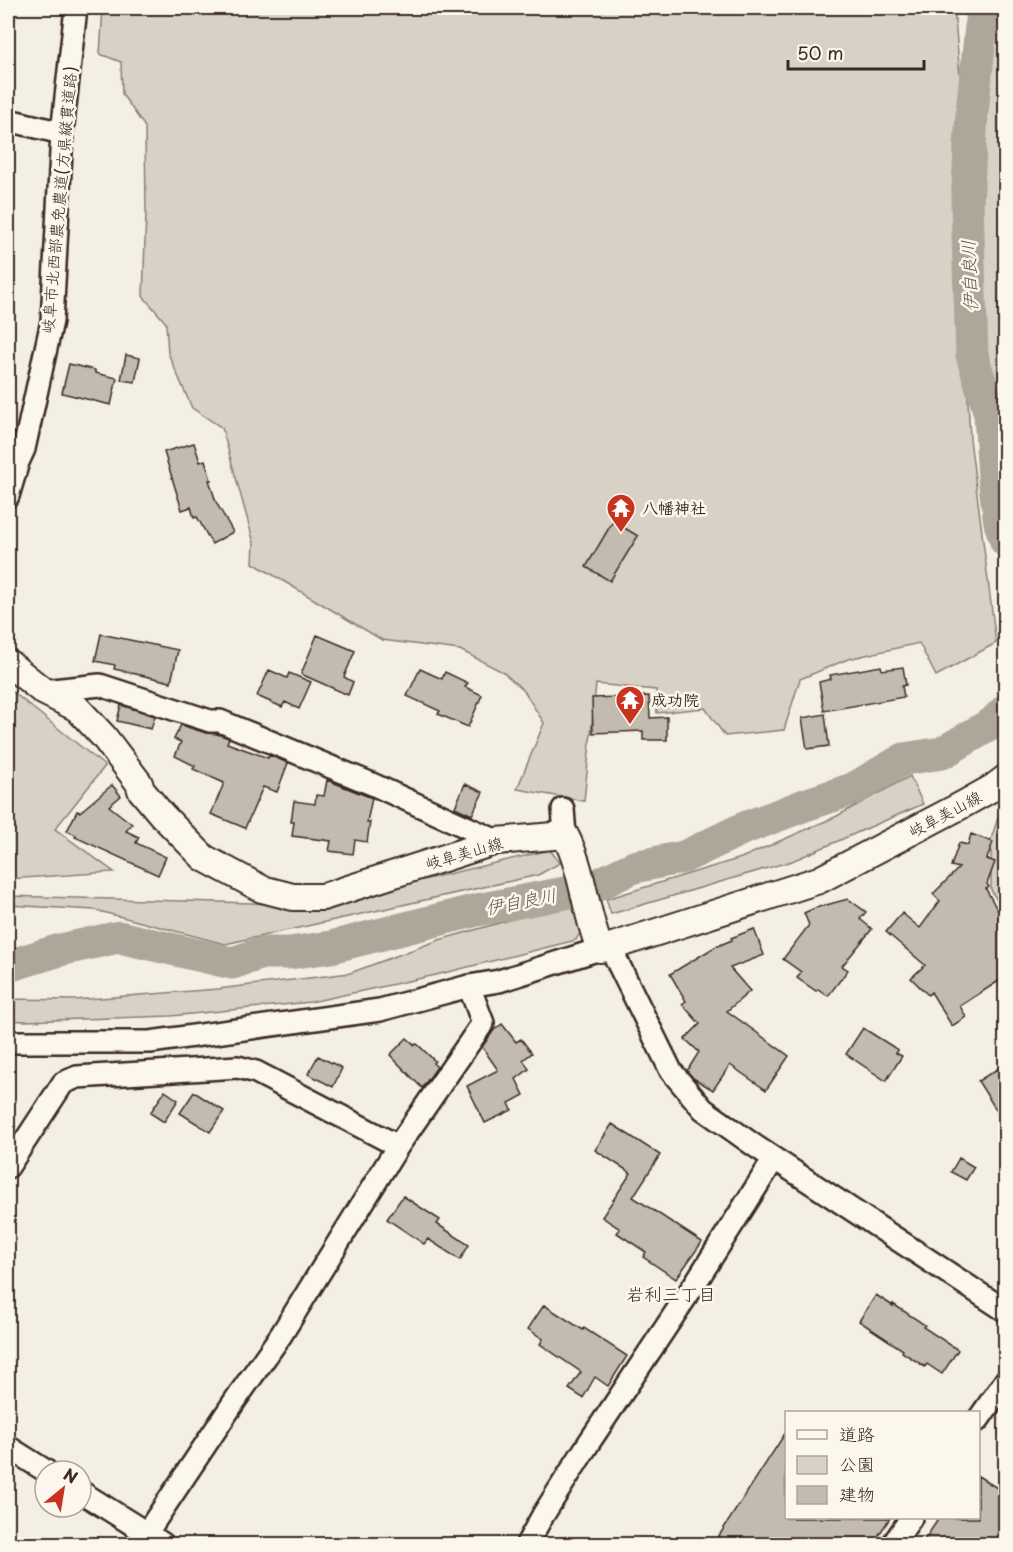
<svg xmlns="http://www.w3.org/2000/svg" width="1013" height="1552" viewBox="0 0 1013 1552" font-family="'Playpen Sans','Klee One',sans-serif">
<rect width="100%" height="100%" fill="#f3efe4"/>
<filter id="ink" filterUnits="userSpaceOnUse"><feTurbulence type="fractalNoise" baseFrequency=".0167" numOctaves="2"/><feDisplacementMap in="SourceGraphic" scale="12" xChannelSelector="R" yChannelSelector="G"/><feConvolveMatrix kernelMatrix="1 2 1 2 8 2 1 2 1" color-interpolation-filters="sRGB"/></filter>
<g filter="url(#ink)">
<path fill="#d8d1c6" stroke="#8a7e72" stroke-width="1.5" d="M 103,8 L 954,8 L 960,76 L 960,249 L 970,439 L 996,643 L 936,676 L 919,643 L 848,659 L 800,679 L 784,730 L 725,736 L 705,708 L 657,713 L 656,690 L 596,684 L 584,801 L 517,789 L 544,723 L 524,691 L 503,672 L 460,650 L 382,640 L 253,563 L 254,543 L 222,428 L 192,408 L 168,353 L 166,323 L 143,296 L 146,213 L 145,127 L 122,94 L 121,62 L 100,54 Z
M 989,8 L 1006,8 L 1005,459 L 977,336 L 978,271 Z
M 8,688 L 105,766 L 55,829 L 114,872 L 8,879 Z
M 910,776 L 923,804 L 792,861 L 611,914 L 606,899 L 741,858 L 835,817 Z
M 1005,811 L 1005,914 L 991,890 L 991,839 L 999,815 Z
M 550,850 L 560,863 L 538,875 L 225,944 L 95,910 L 8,905 L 8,896 L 252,903 L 308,907 Z
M 573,902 L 580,933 L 576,940 L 436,975 L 311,1002 L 171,1016 L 24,1021 L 8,1020 L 8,999 L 74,1000 L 218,989 L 350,973 L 439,940 Z"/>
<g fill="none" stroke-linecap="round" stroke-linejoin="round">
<path stroke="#afa69a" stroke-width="33" d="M 983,8 L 972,112 L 967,204 L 972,355 L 990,414 L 994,478 L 1000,523 L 1006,541
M 8,966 L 60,950 L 119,937 L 232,963 L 263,953 L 289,953 L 331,947 L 477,910 L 591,888 L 634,867 L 684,857 L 742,829 L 805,805 L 853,789 L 904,759 L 942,753 L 993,723 L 1006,710"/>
</g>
<path fill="#c3bbb0" stroke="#3b2a1e" stroke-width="1.5" d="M 126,355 L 140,358 L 135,382 L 121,380 Z
M 69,364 L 95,370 L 95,373 L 117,378 L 111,405 L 62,393 Z
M 194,443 L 200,462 L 205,460 L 211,480 L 209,480 L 216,502 L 233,532 L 212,544 L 197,517 L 194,518 L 191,507 L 182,510 L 164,452 Z
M 613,521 L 638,536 L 610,581 L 586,567 Z
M 101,634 L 178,650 L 171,682 L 114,669 L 115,665 L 95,661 Z
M 317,635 L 355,651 L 344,677 L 353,682 L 348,695 L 301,674 Z
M 881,666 L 882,670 L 903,667 L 906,685 L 902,686 L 904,697 L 824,711 L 819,682 L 831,679 L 830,675 Z
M 420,669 L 442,679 L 445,672 L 468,683 L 465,687 L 482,695 L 468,727 L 438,714 L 440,711 L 407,696 Z
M 269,670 L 287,678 L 289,673 L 311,682 L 299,709 L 285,702 L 282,707 L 257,696 Z
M 649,696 L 650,718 L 667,717 L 667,740 L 643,740 L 643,731 L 593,733 L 592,698 Z
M 121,705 L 155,716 L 151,729 L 117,721 Z
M 825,714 L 829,746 L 807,749 L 802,718 Z
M 181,725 L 206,733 L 217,734 L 229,738 L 227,743 L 268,758 L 269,755 L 288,763 L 277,792 L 263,787 L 245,828 L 211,814 L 224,783 L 193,769 L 195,766 L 175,756 L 181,742 L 174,739 Z
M 327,780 L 372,798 L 367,822 L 370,822 L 367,842 L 355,840 L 353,854 L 329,851 L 331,841 L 292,836 L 294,822 L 291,822 L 294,801 L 315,804 L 316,795 L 324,796 Z
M 465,784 L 483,792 L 472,815 L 455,807 Z
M 112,785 L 121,796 L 109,806 L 132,824 L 126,831 L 139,837 L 136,843 L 166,857 L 158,875 L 75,837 L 76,835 L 67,831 L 77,811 L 80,812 Z
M 971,834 L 993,842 L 987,859 L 995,862 L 987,884 L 989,887 L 986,889 L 1005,924 L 1005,977 L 960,1006 L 966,1017 L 952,1026 L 931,992 L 928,995 L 911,978 L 925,965 L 886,932 L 902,913 L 920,928 L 940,901 L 933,894 L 959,868 L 951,866 L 959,843 L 968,845 Z
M 848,899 L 866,912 L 860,919 L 872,929 L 842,966 L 848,970 L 828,996 L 818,989 L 816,991 L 797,978 L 801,972 L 783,959 L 809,925 L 804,913 L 815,908 Z
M 754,929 L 764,955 L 730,968 L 750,991 L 727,1011 L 789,1056 L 766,1090 L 730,1065 L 713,1090 L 693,1078 L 687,1071 L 699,1052 L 685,1039 L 700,1024 L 682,1004 L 686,1001 L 670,974 L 715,947 L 732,940 L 731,938 Z
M 502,1024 L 516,1042 L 521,1039 L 532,1053 L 523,1060 L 529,1069 L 516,1079 L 524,1095 L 509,1103 L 512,1110 L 485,1123 L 467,1086 L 498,1070 L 482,1047 L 494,1030 Z
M 863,1028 L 898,1050 L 896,1053 L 902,1056 L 886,1081 L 846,1054 Z
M 407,1038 L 415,1045 L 417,1044 L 435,1061 L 433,1063 L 437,1067 L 422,1088 L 390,1055 Z
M 318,1056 L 342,1068 L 333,1087 L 308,1074 Z
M 997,1069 L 1005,1082 L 1005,1124 L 978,1081 Z
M 165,1091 L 178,1100 L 164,1122 L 150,1113 Z
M 194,1092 L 224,1111 L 210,1132 L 180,1113 Z
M 612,1124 L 660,1155 L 633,1197 L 702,1242 L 676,1279 L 643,1257 L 646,1252 L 617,1233 L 620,1229 L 602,1217 L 631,1173 L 595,1150 Z
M 959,1158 L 974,1167 L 966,1180 L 951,1172 Z
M 403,1196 L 440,1220 L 437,1224 L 469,1245 L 460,1260 L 428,1239 L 424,1244 L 387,1219 Z
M 876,1295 L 893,1306 L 893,1304 L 925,1325 L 923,1327 L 958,1350 L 942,1374 L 927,1364 L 925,1367 L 902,1352 L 903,1350 L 859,1321 Z
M 544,1305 L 583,1330 L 584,1328 L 627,1356 L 608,1386 L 595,1377 L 583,1398 L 569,1389 L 581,1372 L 540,1344 L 543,1339 L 528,1329 Z
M 786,1432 L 786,1518 L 890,1518 L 872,1545 L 713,1545 Z
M 978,1476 L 1005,1493 L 1005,1545 L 921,1545 L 939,1518 L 978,1518 Z"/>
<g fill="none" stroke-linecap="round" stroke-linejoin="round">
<g stroke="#3b2a1e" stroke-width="26">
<path id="minor" d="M 8,120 L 62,133
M 8,496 L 18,462 L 24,449 L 52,321 L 62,133 L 76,8
M 43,691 L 100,685 L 210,721 L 220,721 L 372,784 L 497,841
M 563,809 L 565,835
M 610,947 L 671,1071 L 703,1109 L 755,1146 L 1006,1311
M 8,1042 L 150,1042 L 380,1010 L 469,986 L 499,981 L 600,949
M 8,1167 L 63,1083 L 77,1077 L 238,1067 L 256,1072 L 398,1146
M 978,1420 L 1006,1380
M 8,1447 L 46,1471
M 81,1492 L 148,1534 L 163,1544
M 141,1544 L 154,1522 L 236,1399 L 281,1335 L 398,1146 L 483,1023 L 469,986
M 527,1544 L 543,1515 L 590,1441 L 696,1282 L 774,1159
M 893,1544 L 911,1518"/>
</g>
<g stroke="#3b2a1e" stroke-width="30">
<path id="major" d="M 8,663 L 43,691 L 77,708 L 104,737 L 139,783 L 141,790 L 162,815 L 204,858 L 262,889 L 293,897 L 323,897 L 497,841 L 565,835 C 583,869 585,912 600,949 L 610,947 L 819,880 L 962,805 L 994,787 L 1006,778"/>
</g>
<use href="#minor" stroke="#fbf7ec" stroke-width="21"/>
<use href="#major" stroke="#fbf7ec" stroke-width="26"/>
</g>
</g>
<defs>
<g id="temple-pin" transform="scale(1.5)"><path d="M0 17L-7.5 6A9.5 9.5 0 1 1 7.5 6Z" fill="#c8321e" stroke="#fbf7ec"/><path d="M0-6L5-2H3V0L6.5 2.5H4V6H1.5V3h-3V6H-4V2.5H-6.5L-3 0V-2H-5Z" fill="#fff"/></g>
</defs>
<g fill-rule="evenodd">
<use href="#temple-pin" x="621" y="508"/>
<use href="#temple-pin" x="630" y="700"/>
</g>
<g text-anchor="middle" stroke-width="5" stroke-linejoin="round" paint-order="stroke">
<g font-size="16" fill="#3b2a1e" stroke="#fbf7ec">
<text transform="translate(59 200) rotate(-85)" y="6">岐阜市北西部農免農道(方県縦貫道路)</text>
<text transform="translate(945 814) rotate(-28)" y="6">岐阜美山線</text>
<text transform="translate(464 853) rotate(-16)" y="6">岐阜美山線</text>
</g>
<g font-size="16" font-weight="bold" fill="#3b2a1e" stroke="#fbf7ec" text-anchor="start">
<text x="642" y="514">八幡神社</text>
<text x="651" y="706">成功院</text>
</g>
<g font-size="18" font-style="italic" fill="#645549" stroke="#fbf7ec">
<text transform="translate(970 276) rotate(-92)" y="6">伊自良川</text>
<text transform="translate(521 902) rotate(-11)" y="6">伊自良川</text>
</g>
<g font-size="18" fill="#3b2a1e" stroke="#fbf7ec">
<text x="671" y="1301">岩利三丁目</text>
</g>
</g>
<rect width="1013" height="1552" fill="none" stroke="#fbf7ec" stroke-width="30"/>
<rect x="15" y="15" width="983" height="1522" fill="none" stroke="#3b2a1e" stroke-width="2" filter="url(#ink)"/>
<rect x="785" y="1411" width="195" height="108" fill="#fbf7ec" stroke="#aea59a" stroke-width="1.5"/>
<rect x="797" y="1430" width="30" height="9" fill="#fbf7ec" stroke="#aea59a" stroke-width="1.5"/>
<text x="839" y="1441" font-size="18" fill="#3b2a1e">道路</text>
<rect x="797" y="1456" width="30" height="18" fill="#d8d1c6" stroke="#aea59a" stroke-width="1.5"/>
<text x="839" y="1471" font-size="18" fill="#3b2a1e">公園</text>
<rect x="797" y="1486" width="30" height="18" fill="#c3bbb0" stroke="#aea59a" stroke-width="1.5"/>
<text x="839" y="1501" font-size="18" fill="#3b2a1e">建物</text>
<g transform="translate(63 1489) rotate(30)"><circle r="28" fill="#fbf7ec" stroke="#aea59a" stroke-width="1.5"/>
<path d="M0-4.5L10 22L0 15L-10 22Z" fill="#c8321e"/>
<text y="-9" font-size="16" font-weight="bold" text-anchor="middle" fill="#3b2a1e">N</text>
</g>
<path d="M788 60v9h136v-9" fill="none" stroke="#3b2a1e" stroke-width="3"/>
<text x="797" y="60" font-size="18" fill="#3b2a1e" stroke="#fbf7ec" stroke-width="4.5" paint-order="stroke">50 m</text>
</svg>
